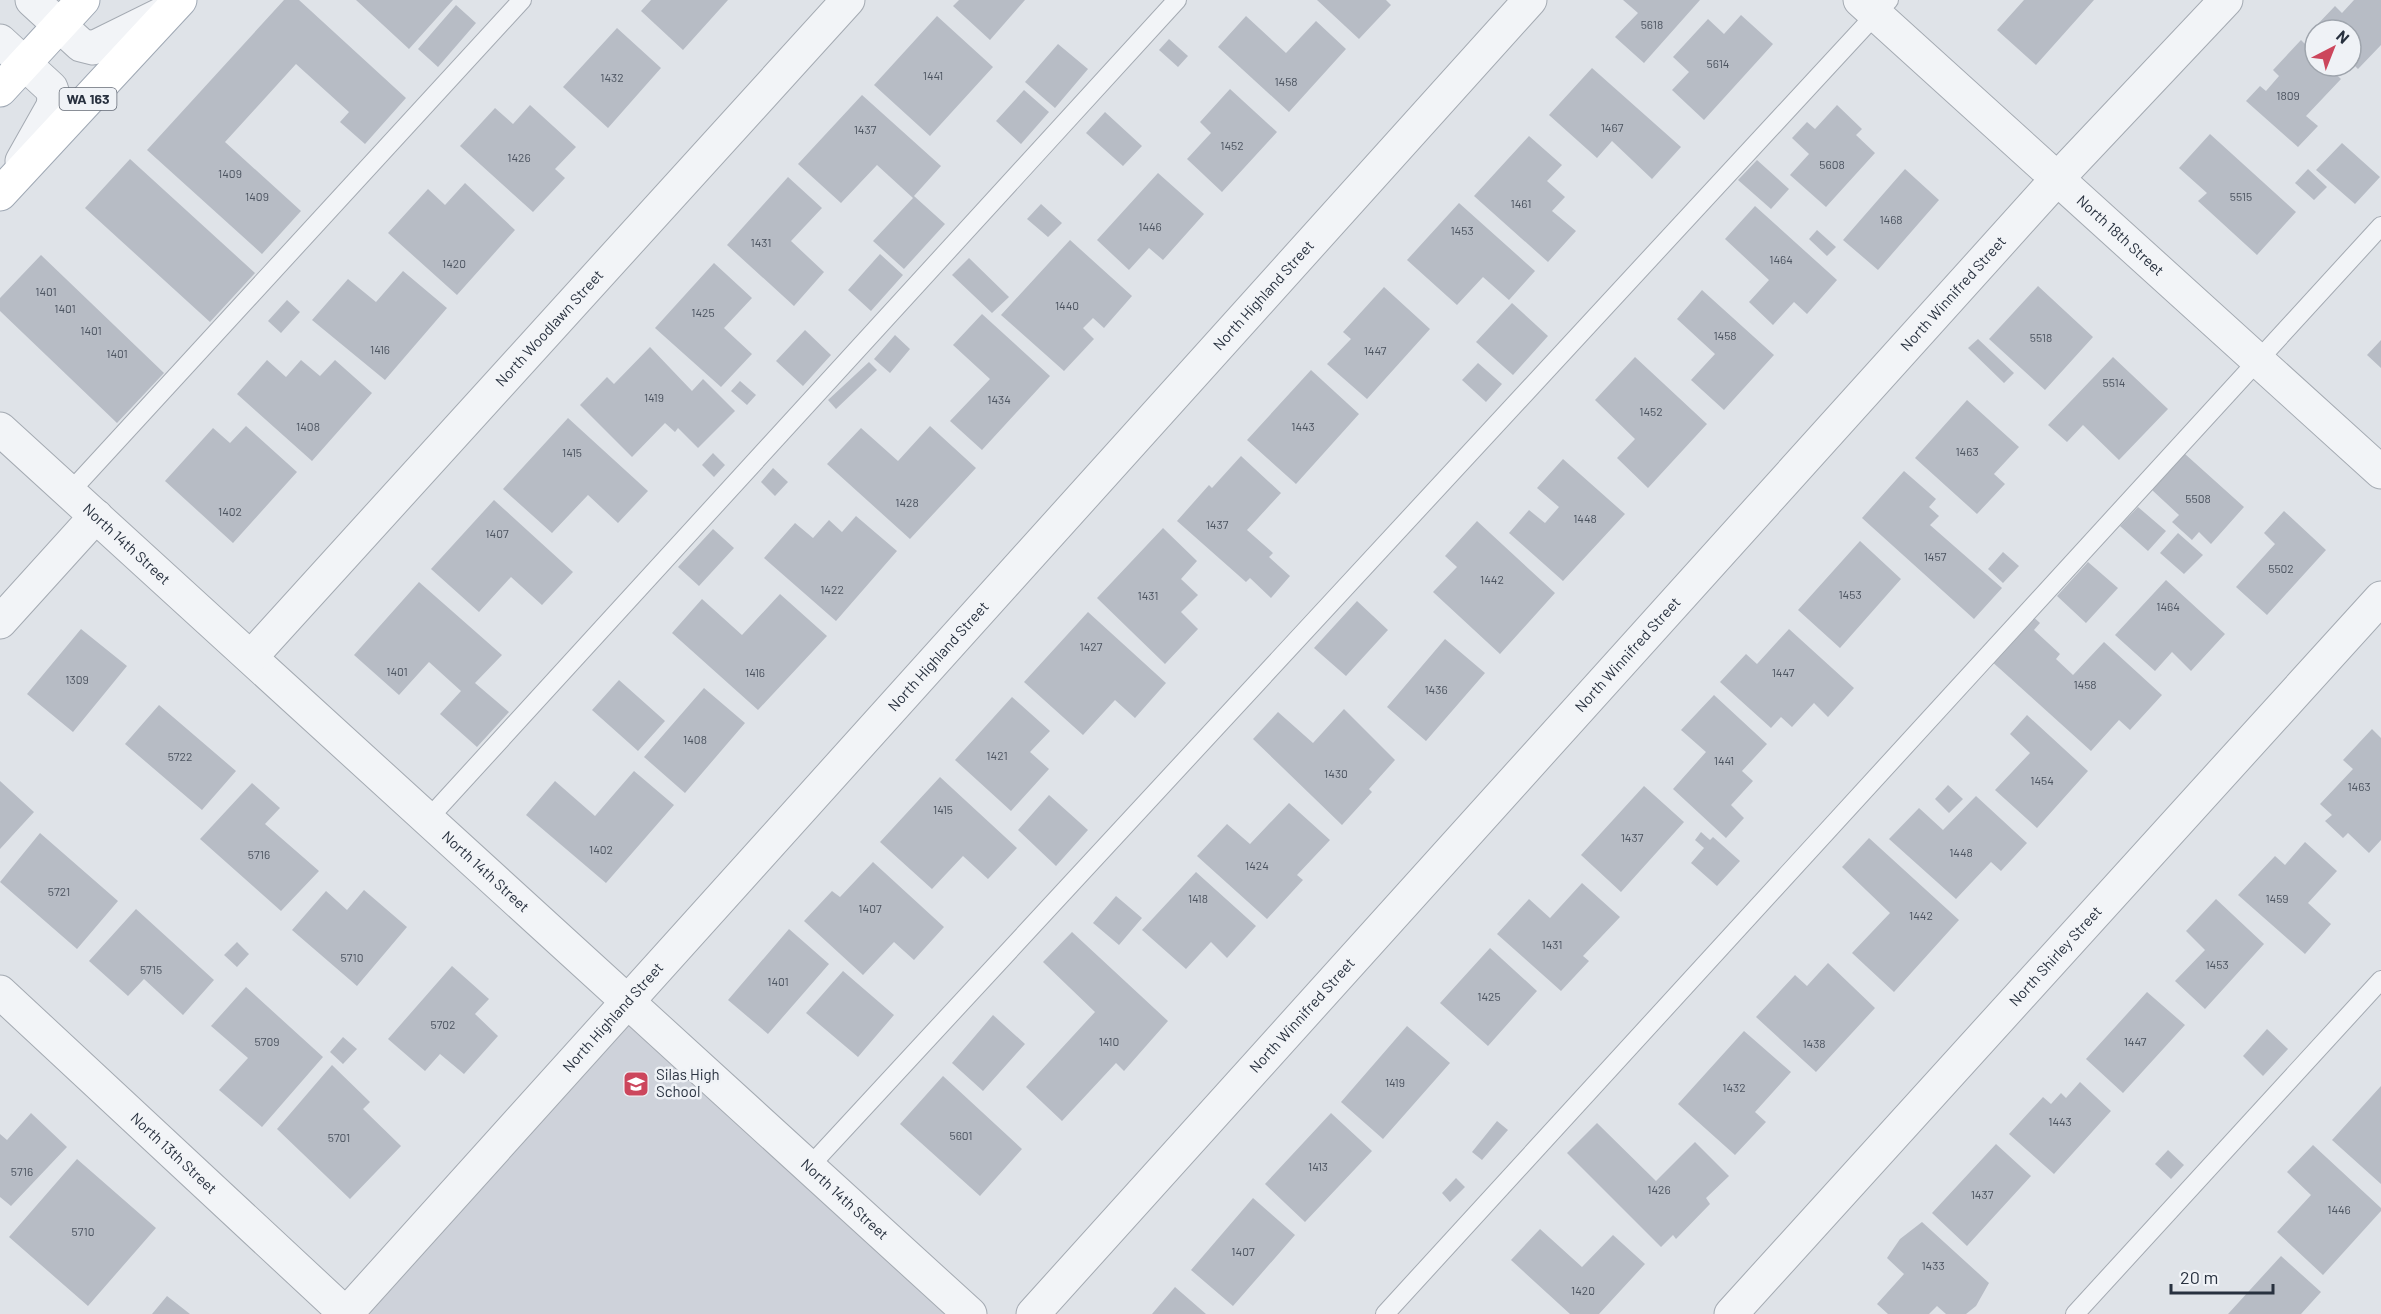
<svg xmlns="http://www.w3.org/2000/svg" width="2381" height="1314" viewBox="0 0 2381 1314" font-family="Barlow,sans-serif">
<rect width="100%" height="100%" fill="#dfe3e8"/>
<path fill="#ced2da" d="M 628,1002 L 970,1314 L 346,1314 Z"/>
<path fill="#b7bcc5" d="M 284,0 L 299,0 L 406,98 L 365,144 L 340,122 L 349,112 L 296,64 L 225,142 L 301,211 L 262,254 L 147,150 Z
M 356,0 L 453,0 L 409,49 Z
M 651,0 L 728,0 L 683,50 L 641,11 Z
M 959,0 L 1025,0 L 990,40 L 953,6 Z
M 1317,0 L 1386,0 L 1391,5 L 1359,39 Z
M 1623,0 L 1700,0 L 1644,63 L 1615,37 L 1638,13 Z
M 2024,0 L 2094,0 L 2036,65 L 1997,30 Z
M 2354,0 L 2381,0 L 2381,45 L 2358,69 L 2351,62 L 2351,30 L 2318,30 L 2315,27 L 2335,6 L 2342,13 Z
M 456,5 L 476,23 L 438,67 L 418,49 Z
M 1741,15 L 1773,44 L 1704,120 L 1672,90 L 1689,72 L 1673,57 L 1708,19 L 1724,34 Z
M 937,16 L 993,67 L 930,136 L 874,85 Z
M 1246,16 L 1286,53 L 1316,21 L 1346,49 L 1289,112 L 1218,47 Z
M 617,28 L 661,68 L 608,128 L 563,87 Z
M 1169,39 L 1188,56 L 1178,67 L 1159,50 Z
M 2301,40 L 2315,54 L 2315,66 L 2327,66 L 2341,79 L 2306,116 L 2318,126 L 2298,147 L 2246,101 L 2260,86 L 2266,91 L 2279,76 L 2273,70 Z
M 1058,44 L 1088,69 L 1055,108 L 1025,82 Z
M 1592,68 L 1681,147 L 1652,179 L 1612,141 L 1597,158 L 1549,115 Z
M 1230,89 L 1277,132 L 1222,192 L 1187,159 L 1211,133 L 1200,122 Z
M 1024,90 L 1049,112 L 1021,144 L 996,121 Z
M 862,95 L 941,166 L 914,196 L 945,224 L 904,269 L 873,241 L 913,198 L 877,165 L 841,203 L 798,164 Z
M 530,105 L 576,147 L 555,169 L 565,178 L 533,212 L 460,146 L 495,108 L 513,124 Z
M 1837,105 L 1862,129 L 1856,135 L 1875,153 L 1826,207 L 1790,175 L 1809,154 L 1792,138 L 1807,122 L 1815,129 Z
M 1105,112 L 1142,146 L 1123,166 L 1086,133 Z
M 2210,134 L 2296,212 L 2257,255 L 2198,201 L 2207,193 L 2179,168 Z
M 1529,136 L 1562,165 L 1547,181 L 1565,197 L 1552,211 L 1576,231 L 1548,262 L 1474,196 Z
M 2342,143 L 2380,177 L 2355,204 L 2316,170 Z
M 130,159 L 255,273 L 210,322 L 85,208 Z
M 1757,160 L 1789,189 L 1771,209 L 1738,180 Z
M 1905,169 L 1939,200 L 1878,270 L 1843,240 Z
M 2308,169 L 2327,187 L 2314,200 L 2295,183 Z
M 1158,173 L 1204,214 L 1163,260 L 1149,248 L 1129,270 L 1097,240 Z
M 788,177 L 822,208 L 791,241 L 824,272 L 794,306 L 727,245 Z
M 465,183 L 515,230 L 457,295 L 388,233 L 428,189 L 445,205 Z
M 1459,203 L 1535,271 L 1509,300 L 1483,277 L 1457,305 L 1407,260 Z
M 1041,204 L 1062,223 L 1048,237 L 1027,219 Z
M 1755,206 L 1837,280 L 1807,314 L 1794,302 L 1773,325 L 1749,302 L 1769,280 L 1725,239 Z
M 1817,230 L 1836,247 L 1827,256 L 1809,239 Z
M 1070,240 L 1132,296 L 1104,328 L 1093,318 L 1083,328 L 1094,339 L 1064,371 L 1001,315 Z
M 880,254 L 903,275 L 871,311 L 848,290 Z
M 41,255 L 164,373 L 117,423 L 0,311 L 0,298 Z
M 969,258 L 1009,297 L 992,313 L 952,275 Z
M 714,263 L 752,298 L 724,328 L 752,354 L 721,387 L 655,328 Z
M 403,271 L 447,308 L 385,380 L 312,320 L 348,279 L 376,302 Z
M 2038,286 L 2093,337 L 2045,390 L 1989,339 Z
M 1384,287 L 1430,329 L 1367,399 L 1327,364 L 1351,339 L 1343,332 Z
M 1702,290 L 1774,355 L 1724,410 L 1691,380 L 1715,354 L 1677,319 Z
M 287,300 L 300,312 L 281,333 L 268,321 Z
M 1512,303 L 1548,336 L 1513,375 L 1476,342 Z
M 982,314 L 1050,376 L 982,450 L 950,421 L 990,379 L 953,345 Z
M 805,330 L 831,355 L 803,386 L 776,361 Z
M 895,335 L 910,349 L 890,373 L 874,359 Z
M 1978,339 L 2014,373 L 2004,383 L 1968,348 Z
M 2381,340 L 2381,368 L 2367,355 Z
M 650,347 L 692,391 L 703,379 L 735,411 L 698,448 L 678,428 L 675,432 L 665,423 L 632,457 L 580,405 L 607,377 L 614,384 Z
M 1635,357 L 1707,424 L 1648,488 L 1617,458 L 1635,439 L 1595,400 Z
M 2113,357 L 2168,409 L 2119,460 L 2083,425 L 2067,442 L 2048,425 Z
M 267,360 L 286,377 L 301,360 L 320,376 L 335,360 L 372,393 L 312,461 L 237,394 Z
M 869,362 L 877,370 L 836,409 L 828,400 Z
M 1478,363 L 1502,384 L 1486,402 L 1462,380 Z
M 1311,370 L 1359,414 L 1296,484 L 1247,440 Z
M 740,381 L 756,395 L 747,405 L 731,391 Z
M 1967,400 L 2019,447 L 1994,474 L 2005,484 L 1977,514 L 1915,458 Z
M 568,418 L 648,491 L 618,523 L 588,495 L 552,533 L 503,489 Z
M 246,426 L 297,472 L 233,543 L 165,481 L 213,428 L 230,443 Z
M 930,426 L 976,468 L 910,539 L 827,464 L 861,428 L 898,461 Z
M 713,453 L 725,465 L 714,477 L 702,465 Z
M 2185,454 L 2244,507 L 2211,544 L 2199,532 L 2192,540 L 2172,522 L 2179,515 L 2152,490 Z
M 1241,456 L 1281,493 L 1247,530 L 1273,553 L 1269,557 L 1290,576 L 1271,598 L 1250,578 L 1246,582 L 1177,521 L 1209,485 L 1212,488 Z
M 1563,459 L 1625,514 L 1563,581 L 1509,533 L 1529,510 L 1545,523 L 1559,507 L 1537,488 Z
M 773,468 L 788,482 L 775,496 L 761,482 Z
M 1904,471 L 1936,499 L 1929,507 L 1939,516 L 1930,525 L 2002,588 L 1974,619 L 1862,518 Z
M 494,500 L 573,572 L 542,605 L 511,577 L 479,612 L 431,569 Z
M 2138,507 L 2166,531 L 2148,551 L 2120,526 Z
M 2284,511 L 2326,550 L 2267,615 L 2236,587 L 2275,544 L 2264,533 Z
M 856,516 L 897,551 L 836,621 L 764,558 L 795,523 L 813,538 L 829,520 L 842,532 Z
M 1477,521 L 1555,593 L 1500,654 L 1433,592 L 1457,567 L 1445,556 Z
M 1163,528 L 1197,561 L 1181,579 L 1198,595 L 1181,612 L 1198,629 L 1165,664 L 1097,598 Z
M 713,529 L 734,548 L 699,586 L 678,567 Z
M 2178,533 L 2203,555 L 2184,574 L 2160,553 Z
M 1860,541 L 1901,579 L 1840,648 L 1798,610 Z
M 2003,552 L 2019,566 L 2003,583 L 1988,569 Z
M 2088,562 L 2118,588 L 2086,623 L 2057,596 Z
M 2166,580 L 2225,634 L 2191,671 L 2172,652 L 2155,671 L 2115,635 Z
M 419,582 L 502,655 L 475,683 L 509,712 L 477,747 L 440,714 L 461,691 L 429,662 L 399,695 L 354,655 Z
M 780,594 L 827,636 L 758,710 L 672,633 L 702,599 L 742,635 Z
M 1357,601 L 1388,630 L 1346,676 L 1314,648 Z
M 1088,612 L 1166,683 L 1135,718 L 1115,700 L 1083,735 L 1024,682 Z
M 2030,614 L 2040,623 L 2034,630 L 2060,654 L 2056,659 L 2073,675 L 2104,642 L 2162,695 L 2130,730 L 2119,720 L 2091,751 L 1989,659 Z
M 81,629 L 127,666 L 73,732 L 27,694 Z
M 1789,629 L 1854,688 L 1828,717 L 1814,703 L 1792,727 L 1781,717 L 1771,728 L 1720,682 L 1746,654 L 1757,664 Z
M 1445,639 L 1485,673 L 1426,741 L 1387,707 Z
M 619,680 L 665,721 L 638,751 L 592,710 Z
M 704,688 L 745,723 L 685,793 L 644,757 Z
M 1714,695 L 1767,744 L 1742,771 L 1753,781 L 1731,805 L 1744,818 L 1726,838 L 1673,789 L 1706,752 L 1681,730 Z
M 1012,697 L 1050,731 L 1030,752 L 1049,769 L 1011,811 L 955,760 Z
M 159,705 L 236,771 L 202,810 L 125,744 Z
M 1344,709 L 1395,760 L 1369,789 L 1372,792 L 1342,825 L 1253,739 L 1278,712 L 1313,743 Z
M 2027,715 L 2088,771 L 2037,828 L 1995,790 L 2030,753 L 2010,734 Z
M 2372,729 L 2381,738 L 2381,840 L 2369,853 L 2348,833 L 2343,838 L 2325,821 L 2332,815 L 2320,804 L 2353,769 L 2343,760 Z
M 634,771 L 674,805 L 606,883 L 526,815 L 555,781 L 595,816 Z
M 940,777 L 1017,848 L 988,879 L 963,856 L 932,889 L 880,842 Z
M 0,781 L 34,812 L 0,849 Z
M 252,783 L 280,808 L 265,824 L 319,871 L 281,911 L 200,839 Z
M 1948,785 L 1963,799 L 1949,813 L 1935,799 Z
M 1644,786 L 1684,822 L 1621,892 L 1581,855 Z
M 1049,795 L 1088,830 L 1056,866 L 1018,830 Z
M 1976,796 L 2027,843 L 2001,871 L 1991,862 L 1956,899 L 1889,839 L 1919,808 L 1943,830 Z
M 1289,803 L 1330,840 L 1297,875 L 1303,880 L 1267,919 L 1197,856 L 1227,824 L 1250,844 Z
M 1701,832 L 1710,840 L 1713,837 L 1740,861 L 1717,886 L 1691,863 L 1704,848 L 1695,840 Z
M 40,833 L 118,901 L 77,949 L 0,882 Z
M 1869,838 L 1959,920 L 1894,992 L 1852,953 L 1890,913 L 1842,867 Z
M 2305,842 L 2337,871 L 2308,903 L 2331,924 L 2305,954 L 2238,895 L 2275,856 L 2285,865 Z
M 873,862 L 944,927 L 914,960 L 894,942 L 863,975 L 804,921 L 832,891 L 840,897 Z
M 1196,872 L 1256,926 L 1227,958 L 1211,942 L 1186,969 L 1142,930 Z
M 1582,883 L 1620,917 L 1583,956 L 1589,961 L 1561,991 L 1497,934 L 1529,899 L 1550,918 Z
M 364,890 L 407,927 L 357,986 L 292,930 L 326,891 L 347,910 Z
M 1116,896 L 1142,918 L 1119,945 L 1093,923 Z
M 2216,899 L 2264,944 L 2205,1009 L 2175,981 L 2205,950 L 2186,931 Z
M 136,909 L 214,980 L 183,1015 L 144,979 L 128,996 L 89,961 Z
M 789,929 L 829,964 L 768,1034 L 728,1000 Z
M 1072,932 L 1168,1021 L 1124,1071 L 1116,1063 L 1062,1121 L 1026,1087 L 1095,1012 L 1043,962 Z
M 237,942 L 249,954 L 237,967 L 224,955 Z
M 1490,948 L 1537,991 L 1488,1046 L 1440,1003 Z
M 1828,963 L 1875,1008 L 1816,1072 L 1756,1017 L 1795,975 L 1807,986 Z
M 452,966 L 489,999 L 475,1014 L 498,1036 L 464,1074 L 440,1054 L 425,1071 L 388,1039 Z
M 843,971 L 894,1015 L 858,1057 L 806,1013 Z
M 246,987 L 323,1057 L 262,1127 L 219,1090 L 248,1058 L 211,1026 Z
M 2147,992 L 2185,1025 L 2123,1093 L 2086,1059 Z
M 993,1015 L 1025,1044 L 983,1091 L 952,1063 Z
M 1407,1026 L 1450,1063 L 1383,1139 L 1341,1102 Z
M 2267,1029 L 2288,1049 L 2263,1076 L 2243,1056 Z
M 1744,1031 L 1791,1072 L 1755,1112 L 1766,1122 L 1735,1155 L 1678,1104 Z
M 343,1037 L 357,1049 L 343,1064 L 330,1052 Z
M 332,1065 L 370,1102 L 363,1109 L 401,1146 L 350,1199 L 277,1129 Z
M 943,1076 L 1022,1149 L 980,1196 L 900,1124 Z
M 2080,1082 L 2111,1111 L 2054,1174 L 2009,1134 L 2043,1097 L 2051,1104 L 2061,1093 L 2066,1098 Z
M 2381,1086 L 2381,1184 L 2332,1140 Z
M 31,1113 L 67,1147 L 11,1206 L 0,1197 L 0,1134 L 7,1140 Z
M 1331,1113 L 1372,1151 L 1305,1222 L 1265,1184 Z
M 1497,1121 L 1508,1130 L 1482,1160 L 1472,1152 Z
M 1597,1123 L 1656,1181 L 1695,1142 L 1729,1176 L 1706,1198 L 1710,1204 L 1676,1239 L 1673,1235 L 1661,1247 L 1567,1153 Z
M 1996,1144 L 2031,1176 L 1967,1246 L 1932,1213 Z
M 2313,1145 L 2381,1208 L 2381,1211 L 2323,1275 L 2277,1232 L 2311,1195 L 2287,1172 Z
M 2168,1150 L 2184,1165 L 2171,1179 L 2155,1164 Z
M 77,1159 L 156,1228 L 88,1306 L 9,1237 Z
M 1456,1178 L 1465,1187 L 1450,1202 L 1442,1193 Z
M 1253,1198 L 1295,1235 L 1233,1306 L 1191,1270 Z
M 1922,1222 L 1989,1283 L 1976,1306 L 1966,1314 L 1946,1314 L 1937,1306 L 1929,1314 L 1888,1314 L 1877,1304 L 1904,1274 L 1887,1258 L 1900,1239 Z
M 1540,1229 L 1582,1267 L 1613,1235 L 1645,1264 L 1599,1314 L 1570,1314 L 1511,1260 Z
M 2281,1256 L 2321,1292 L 2301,1314 L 2228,1314 Z
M 1175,1287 L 1206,1314 L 1152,1314 Z
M 167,1296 L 190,1314 L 152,1314 Z"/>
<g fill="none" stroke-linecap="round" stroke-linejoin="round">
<g stroke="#a4aab2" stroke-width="20">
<path id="lane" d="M 69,493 L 522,0
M 428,819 L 1177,0
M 809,1167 L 1889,0
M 1385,1314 L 2381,226
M 2075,1314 L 2381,980"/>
</g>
<g stroke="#a4aab2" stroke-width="35">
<g id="street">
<path d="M 32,0 L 81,45 L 93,48 L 168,11"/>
<path id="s1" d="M 1860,0 L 2381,472"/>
<path d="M 0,41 L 51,88 L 54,97 L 53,106 L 22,161"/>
<path id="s2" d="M 0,429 L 970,1314"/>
<path d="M 0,622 L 96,516"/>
<path id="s3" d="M 251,657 L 848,0"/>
<path id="s4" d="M 0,992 L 346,1314"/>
<path id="s5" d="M 346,1314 L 1530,0"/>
<path id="s6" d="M 1033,1314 L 2057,179 L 2226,0"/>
<path id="s7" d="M 1731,1314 L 2381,598"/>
</g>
</g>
<g stroke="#9fa8b4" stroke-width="35">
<path id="primary" d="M 0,90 L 83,0
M 0,194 L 180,0"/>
</g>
<use href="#lane" stroke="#f2f4f7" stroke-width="18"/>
<use href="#street" stroke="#f2f4f7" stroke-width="33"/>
<use href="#primary" stroke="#fff" stroke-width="33"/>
</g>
<defs>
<g id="school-square" transform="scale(1.35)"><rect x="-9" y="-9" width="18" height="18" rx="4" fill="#cc465c" stroke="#eff2f6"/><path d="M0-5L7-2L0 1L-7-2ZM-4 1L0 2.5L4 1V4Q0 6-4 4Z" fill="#fff"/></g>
</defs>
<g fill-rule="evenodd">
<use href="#school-square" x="636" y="1084"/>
</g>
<g text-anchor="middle" stroke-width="5" stroke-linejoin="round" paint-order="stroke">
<g font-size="12" fill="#4c5460">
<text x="1652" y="29">5618</text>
<text x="1718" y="68">5614</text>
<text x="933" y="80">1441</text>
<text x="612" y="82">1432</text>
<text x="1286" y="86">1458</text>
<text x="2288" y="100">1809</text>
<text x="1612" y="132">1467</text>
<text x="865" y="134">1437</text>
<text x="1232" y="150">1452</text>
<text x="519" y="162">1426</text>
<text x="1832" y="169">5608</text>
<text x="230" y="178">1409</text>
<text x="257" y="201">1409</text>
<text x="2241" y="201">5515</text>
<text x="1521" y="208">1461</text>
<text x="1891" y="224">1468</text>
<text x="1150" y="231">1446</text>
<text x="1462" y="235">1453</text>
<text x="761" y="247">1431</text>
<text x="1781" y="264">1464</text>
<text x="454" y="268">1420</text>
<text x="46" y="296">1401</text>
<text x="1067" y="310">1440</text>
<text x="65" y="313">1401</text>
<text x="703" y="317">1425</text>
<text x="91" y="335">1401</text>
<text x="1725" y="340">1458</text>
<text x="2041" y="342">5518</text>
<text x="380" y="354">1416</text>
<text x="1375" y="355">1447</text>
<text x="117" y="358">1401</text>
<text x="2114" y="387">5514</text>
<text x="654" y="402">1419</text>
<text x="999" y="404">1434</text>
<text x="1651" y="416">1452</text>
<text x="308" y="431">1408</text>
<text x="1303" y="431">1443</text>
<text x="1967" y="456">1463</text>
<text x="572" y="457">1415</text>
<text x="2198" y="503">5508</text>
<text x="907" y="507">1428</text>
<text x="230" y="516">1402</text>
<text x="1585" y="523">1448</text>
<text x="1217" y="529">1437</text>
<text x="497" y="538">1407</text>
<text x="1935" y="561">1457</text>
<text x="2281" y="573">5502</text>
<text x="1492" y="584">1442</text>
<text x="832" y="594">1422</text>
<text x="1850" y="599">1453</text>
<text x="1148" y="600">1431</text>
<text x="2168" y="611">1464</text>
<text x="1091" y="651">1427</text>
<text x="397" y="676">1401</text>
<text x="755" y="677">1416</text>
<text x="1783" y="677">1447</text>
<text x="77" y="684">1309</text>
<text x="2085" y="689">1458</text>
<text x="1436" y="694">1436</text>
<text x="695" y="744">1408</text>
<text x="997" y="760">1421</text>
<text x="180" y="761">5722</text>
<text x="1724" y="765">1441</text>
<text x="1336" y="778">1430</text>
<text x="2042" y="785">1454</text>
<text x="2359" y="791">1463</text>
<text x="943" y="814">1415</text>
<text x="1632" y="842">1437</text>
<text x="601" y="854">1402</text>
<text x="1961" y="857">1448</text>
<text x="259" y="859">5716</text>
<text x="1257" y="870">1424</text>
<text x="59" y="896">5721</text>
<text x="1198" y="903">1418</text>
<text x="2277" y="903">1459</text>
<text x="870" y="913">1407</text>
<text x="1921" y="920">1442</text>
<text x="1552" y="949">1431</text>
<text x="352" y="962">5710</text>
<text x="2217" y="969">1453</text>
<text x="151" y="974">5715</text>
<text x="778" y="986">1401</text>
<text x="1489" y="1001">1425</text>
<text x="443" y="1029">5702</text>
<text x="267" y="1046">5709</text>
<text x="1109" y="1046">1410</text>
<text x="2135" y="1046">1447</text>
<text x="1814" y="1048">1438</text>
<text x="1395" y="1087">1419</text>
<text x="1734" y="1092">1432</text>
<text x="2060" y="1126">1443</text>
<text x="961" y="1140">5601</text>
<text x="339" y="1142">5701</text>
<text x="1318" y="1171">1413</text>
<text x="22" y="1176">5716</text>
<text x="1659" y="1194">1426</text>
<text x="1982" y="1199">1437</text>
<text x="2339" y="1214">1446</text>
<text x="83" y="1236">5710</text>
<text x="1243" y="1256">1407</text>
<text x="1933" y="1270">1433</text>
<text x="1583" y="1295">1420</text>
</g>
<rect fill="#eff2f6" stroke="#646b76" stroke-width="1.5" x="59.5" y="88" width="57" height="22" rx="4.5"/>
<g font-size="14" font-weight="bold" fill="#28313f">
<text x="88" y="104">WA 163</text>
</g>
<g font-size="15" fill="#28313f" stroke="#eff2f6">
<text dy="5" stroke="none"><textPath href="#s1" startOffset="351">North 18th Street</textPath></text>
<text dy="5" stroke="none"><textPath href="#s6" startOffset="1374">North Winnifred Street</textPath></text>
<text dy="5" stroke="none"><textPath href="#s5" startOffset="1371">North Highland Street</textPath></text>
<text dy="5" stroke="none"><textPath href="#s3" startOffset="444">North Woodlawn Street</textPath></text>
<text dy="5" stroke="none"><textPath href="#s2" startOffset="171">North 14th Street</textPath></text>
<text dy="5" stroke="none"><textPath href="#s6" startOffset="888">North Winnifred Street</textPath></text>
<text dy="5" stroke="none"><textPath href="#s5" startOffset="885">North Highland Street</textPath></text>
<text dy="5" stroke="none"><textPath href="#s2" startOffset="657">North 14th Street</textPath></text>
<text dy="5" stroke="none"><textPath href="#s7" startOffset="483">North Shirley Street</textPath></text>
<text dy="5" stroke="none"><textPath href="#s6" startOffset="402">North Winnifred Street</textPath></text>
<text dy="5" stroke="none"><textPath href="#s5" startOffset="399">North Highland Street</textPath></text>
<text dy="5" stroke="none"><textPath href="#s4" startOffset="237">North 13th Street</textPath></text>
<text dy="5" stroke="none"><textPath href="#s2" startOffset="1143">North 14th Street</textPath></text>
</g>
<g font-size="15" fill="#28313f" stroke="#eff2f6" text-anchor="start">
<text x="656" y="1080">Silas High<tspan x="656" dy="17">School</tspan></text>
</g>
</g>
<g transform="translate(2333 48) rotate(42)"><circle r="28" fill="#eff2f6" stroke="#9fa5ad" stroke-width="1.5"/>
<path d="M0-4.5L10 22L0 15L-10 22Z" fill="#cc465c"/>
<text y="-9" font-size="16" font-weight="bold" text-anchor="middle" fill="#28313f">N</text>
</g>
<path d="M2171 1284v9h102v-9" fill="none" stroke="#28313f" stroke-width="3"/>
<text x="2180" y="1284" font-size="18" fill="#28313f" stroke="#eff2f6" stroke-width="4.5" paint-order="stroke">20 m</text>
</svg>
